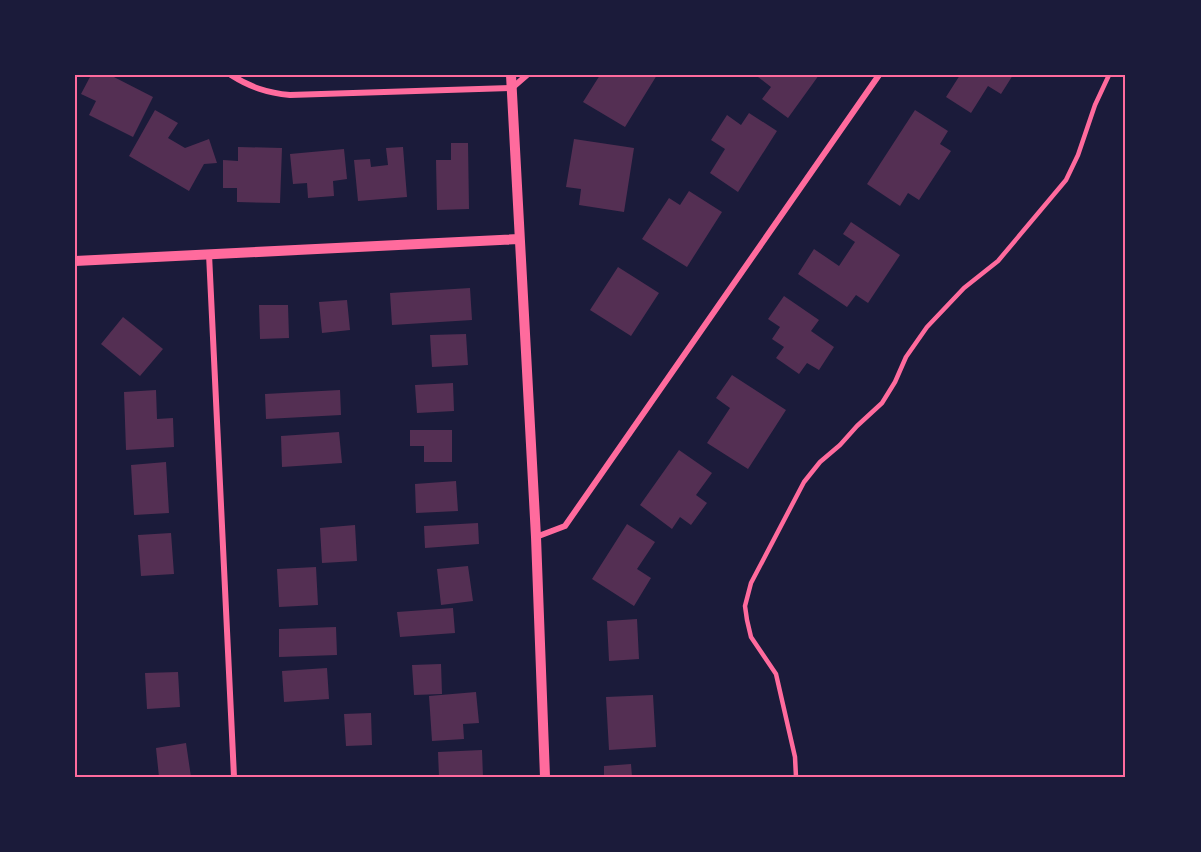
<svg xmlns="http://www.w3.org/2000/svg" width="1201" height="852" viewBox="0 0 1201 852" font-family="Raleway,sans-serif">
<rect width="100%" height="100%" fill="#1b1b3a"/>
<path fill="#542f53" d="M 91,75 L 110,75 L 153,97 L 133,137 L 89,115 L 96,101 L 81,94 Z
M 600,75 L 657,75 L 625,127 L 583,102 Z
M 759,75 L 819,75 L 788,118 L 762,99 L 771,87 L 758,77 Z
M 960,75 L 1013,75 L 1001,94 L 988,86 L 971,113 L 946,97 Z
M 155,110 L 178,123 L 168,138 L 185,148 L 209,139 L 217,163 L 204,164 L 189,191 L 129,156 Z
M 915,110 L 948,131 L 940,144 L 951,151 L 919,200 L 908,193 L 900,206 L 867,184 Z
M 749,113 L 777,131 L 738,192 L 710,173 L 725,149 L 711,140 L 727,115 L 741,125 Z
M 574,139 L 634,148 L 624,212 L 579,205 L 581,189 L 566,187 Z
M 451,143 L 468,143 L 469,209 L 437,210 L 436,160 L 451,160 Z
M 238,147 L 282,148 L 280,203 L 237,202 L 237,188 L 223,188 L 223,160 L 238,161 Z
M 403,147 L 407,197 L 358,201 L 354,160 L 370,159 L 371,167 L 388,165 L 386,148 Z
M 344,149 L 347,179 L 333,181 L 334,196 L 308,198 L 307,183 L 293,184 L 290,154 Z
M 689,191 L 722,212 L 687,267 L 642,239 L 669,198 L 680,205 Z
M 851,222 L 900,255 L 868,303 L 856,295 L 847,307 L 798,274 L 814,249 L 839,266 L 855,242 L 843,234 Z
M 618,267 L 659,293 L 631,336 L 590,310 Z
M 470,288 L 472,320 L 392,325 L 390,293 Z
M 784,296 L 819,320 L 811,331 L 834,347 L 819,370 L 807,363 L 799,374 L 776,358 L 784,347 L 772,339 L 780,327 L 768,319 Z
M 347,300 L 350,330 L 322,333 L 319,302 Z
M 259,305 L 288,305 L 289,338 L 260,339 Z
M 123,317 L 163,349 L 140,376 L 101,344 Z
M 466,334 L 468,365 L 432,367 L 430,335 Z
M 732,375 L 786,410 L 748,469 L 707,443 L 730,408 L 716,398 Z
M 453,383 L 454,411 L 417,413 L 415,385 Z
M 156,390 L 157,419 L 173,418 L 174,447 L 126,450 L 124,392 Z
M 340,390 L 341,415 L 266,419 L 265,394 Z
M 410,430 L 452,430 L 452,462 L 424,462 L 424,446 L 410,446 Z
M 339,432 L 342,463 L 282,467 L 281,436 Z
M 679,450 L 712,473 L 696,495 L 707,503 L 691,525 L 680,517 L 672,529 L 640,505 Z
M 166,462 L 169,513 L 134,515 L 131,465 Z
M 456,481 L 458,511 L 416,513 L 415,484 Z
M 478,523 L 479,544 L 425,548 L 424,526 Z
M 627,524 L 655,542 L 637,569 L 651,578 L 634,606 L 592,579 Z
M 355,525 L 357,561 L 322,563 L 320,528 Z
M 171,533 L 174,574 L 141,576 L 138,535 Z
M 468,566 L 473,601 L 441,605 L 437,569 Z
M 316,567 L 318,605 L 279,607 L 277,569 Z
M 453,608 L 455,633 L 400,637 L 397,612 Z
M 637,619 L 639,659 L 609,661 L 607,621 Z
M 336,627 L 337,655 L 279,657 L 279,629 Z
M 441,664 L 442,694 L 414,695 L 412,665 Z
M 327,668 L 329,699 L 284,702 L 282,671 Z
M 178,672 L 180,707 L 147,709 L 145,673 Z
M 476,692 L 479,723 L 463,724 L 464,739 L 432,741 L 429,696 Z
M 653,695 L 656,747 L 609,750 L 606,697 Z
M 371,713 L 372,745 L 346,746 L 344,714 Z
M 186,743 L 191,777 L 159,777 L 156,748 Z
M 482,750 L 483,777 L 439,777 L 438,752 Z
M 631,764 L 632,777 L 604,777 L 604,766 Z"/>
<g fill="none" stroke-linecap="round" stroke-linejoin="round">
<path stroke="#ff6b9d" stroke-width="4.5" d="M 796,777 L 795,757 L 776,674 L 751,637 L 747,620 L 745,606 L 751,583 L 804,482 L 820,462 L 840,445 L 857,426 L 882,403 L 895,382 L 906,357 L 927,327 L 964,288 L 998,261 L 1066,180 L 1078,155 L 1095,105 L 1109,75"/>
<path stroke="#ff6b9d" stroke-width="6" d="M 231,75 C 250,87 267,93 290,95 L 512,88 L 527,75
M 209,254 L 234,777
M 536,537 L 565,526 L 879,75"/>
<path stroke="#ff6b9d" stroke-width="10" d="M 511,75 L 536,537 L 545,777
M 75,261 L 519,239"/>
</g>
<rect width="1201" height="852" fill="none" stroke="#1b1b3a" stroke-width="153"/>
<rect x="76" y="76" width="1048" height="700" fill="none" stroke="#ff6b9d" stroke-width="2"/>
</svg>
